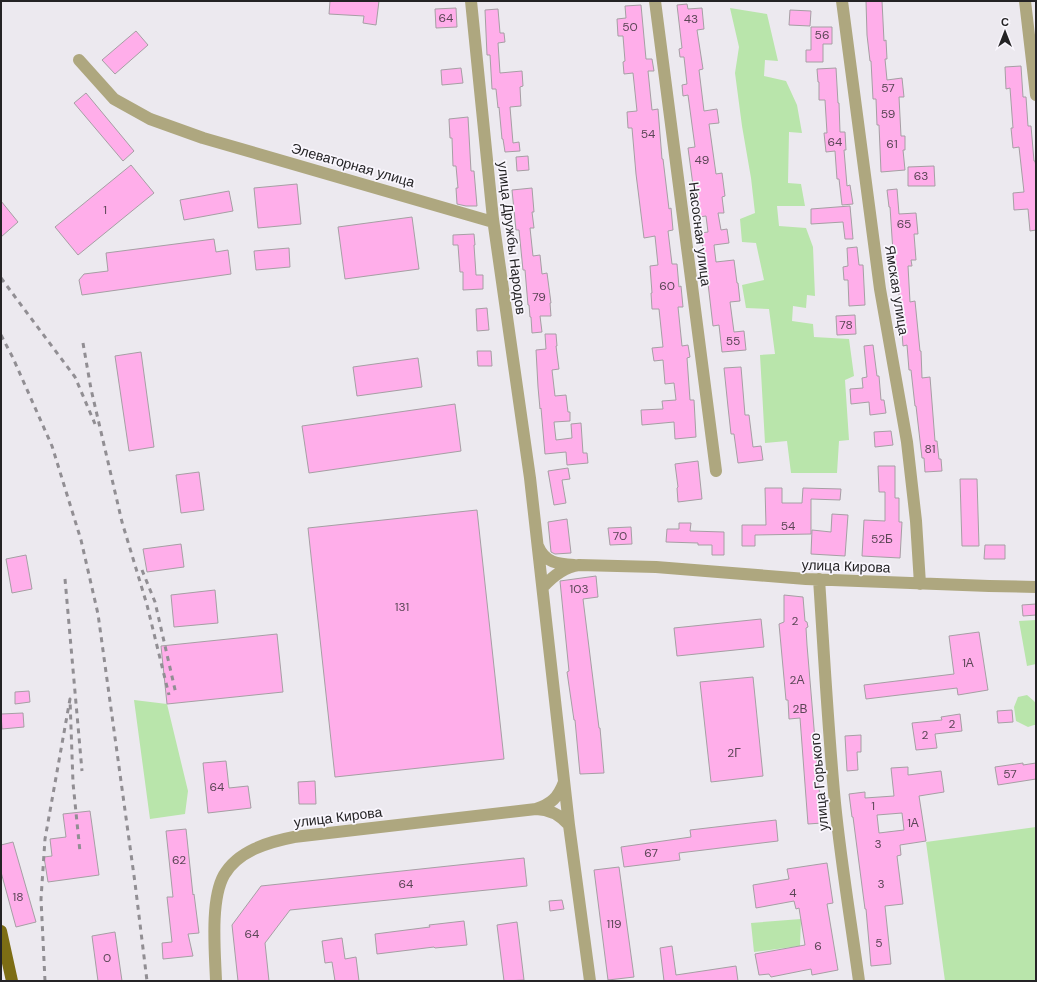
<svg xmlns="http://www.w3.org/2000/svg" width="1037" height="982" viewBox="0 0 1037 982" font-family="'DM Sans',sans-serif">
<rect width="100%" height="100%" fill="#ece9ef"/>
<path fill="#b9e5ab" d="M 730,8 L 767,14 L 778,61 L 765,60 L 764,76 L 786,81 L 797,105 L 802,133 L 789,132 L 788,183 L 801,184 L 805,206 L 777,206 L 779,226 L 806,228 L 813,247 L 815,296 L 807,295 L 806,308 L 793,306 L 792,321 L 813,324 L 814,337 L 849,339 L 854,376 L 845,380 L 849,440 L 839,441 L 837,473 L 791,473 L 787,441 L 765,443 L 760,355 L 775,354 L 769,309 L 746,308 L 742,285 L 764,280 L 756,243 L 742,242 L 740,219 L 755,213 L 751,178 L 742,126 L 735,73 L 739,47 Z
M 1036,620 L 1036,664 L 1027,666 L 1019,621 Z
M 1027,695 L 1034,701 L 1036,704 L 1036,725 L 1034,725 L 1028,727 L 1016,721 L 1014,707 L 1018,697 Z
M 134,700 L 167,704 L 188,791 L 185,814 L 150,819 Z
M 1036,827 L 1036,981 L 945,981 L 926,842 Z
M 801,919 L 800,946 L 754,952 L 751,923 Z"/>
<path fill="#ffaeea" stroke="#a69fa4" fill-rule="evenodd" d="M 330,1 L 379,1 L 376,25 L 363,23 L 364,16 L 329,14 Z
M 866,1 L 882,1 L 884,41 L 886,40 L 887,59 L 885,59 L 887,80 L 902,78 L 904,97 L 899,97 L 901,136 L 905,136 L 905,150 L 903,150 L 905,170 L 881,172 L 879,125 L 877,125 L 876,99 L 873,99 L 871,61 L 870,61 L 867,35 Z
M 687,4 L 688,9 L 702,8 L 704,29 L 697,30 L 703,69 L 699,70 L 704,111 L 717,109 L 719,123 L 709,124 L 716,174 L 722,173 L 725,196 L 722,197 L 724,213 L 718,213 L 721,230 L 727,229 L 729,243 L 714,245 L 716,262 L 734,260 L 737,283 L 738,283 L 740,301 L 730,302 L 734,332 L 744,331 L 746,350 L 722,352 L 719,325 L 713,326 L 707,275 L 704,275 L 702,257 L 704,257 L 701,233 L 708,232 L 706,216 L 699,217 L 697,200 L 695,200 L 688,148 L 695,147 L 688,95 L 683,96 L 682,85 L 687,84 L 684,57 L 680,57 L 679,49 L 682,48 L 677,5 Z
M 641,5 L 646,59 L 652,59 L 654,71 L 648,71 L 652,110 L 658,109 L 662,159 L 663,159 L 669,209 L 671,208 L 673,230 L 668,231 L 672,264 L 677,264 L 679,287 L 681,286 L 683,307 L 678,307 L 682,346 L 688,345 L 690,357 L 687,358 L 690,400 L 694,400 L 696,437 L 675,439 L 674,422 L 642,425 L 641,410 L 663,409 L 662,401 L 676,400 L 674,383 L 665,384 L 663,360 L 654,361 L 652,348 L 663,347 L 659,309 L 652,309 L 651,293 L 652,293 L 650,266 L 658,265 L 655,236 L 644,238 L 636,174 L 632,128 L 628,128 L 627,112 L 637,111 L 633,73 L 624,74 L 623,62 L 625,61 L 623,36 L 618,36 L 617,19 L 626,18 L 625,6 Z
M 456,8 L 457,27 L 436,28 L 435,9 Z
M 498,9 L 500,33 L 504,33 L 505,42 L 498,43 L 500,73 L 522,71 L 523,86 L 520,87 L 521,106 L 510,107 L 513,143 L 519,142 L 520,151 L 505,152 L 503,139 L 502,139 L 499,107 L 498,108 L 496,89 L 492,89 L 490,55 L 487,55 L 485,10 Z
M 790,10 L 811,11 L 810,26 L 789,25 Z
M 811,27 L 832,27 L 832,44 L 823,44 L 823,62 L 806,62 L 806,50 L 811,50 Z
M 136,31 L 148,45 L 115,74 L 102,60 Z
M 1021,66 L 1023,97 L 1026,97 L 1028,126 L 1031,126 L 1034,161 L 1035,161 L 1036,167 L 1036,230 L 1030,231 L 1028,209 L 1014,210 L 1013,193 L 1024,192 L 1019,147 L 1013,148 L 1011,128 L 1013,128 L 1010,88 L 1006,89 L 1005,67 Z
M 461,68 L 463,83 L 442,85 L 441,70 Z
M 836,68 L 838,103 L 839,103 L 840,132 L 845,132 L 846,150 L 844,150 L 847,186 L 850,185 L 853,204 L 842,205 L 839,179 L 837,179 L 835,151 L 826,152 L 824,133 L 827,133 L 825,100 L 819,100 L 819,82 L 818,82 L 817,69 Z
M 86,93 L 134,151 L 123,161 L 74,103 Z
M 468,117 L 471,171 L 474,171 L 477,206 L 466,206 L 457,204 L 456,188 L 458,188 L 456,166 L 453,166 L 452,138 L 450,138 L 449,119 Z
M 528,156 L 529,170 L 517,171 L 516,157 Z
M 131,165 L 154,193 L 78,255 L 55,227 Z
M 934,166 L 935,186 L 908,186 L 908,167 Z
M 297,184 L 301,224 L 258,228 L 254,188 Z
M 532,188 L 534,212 L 532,212 L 534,228 L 530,228 L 533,256 L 540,255 L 542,274 L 547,273 L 551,303 L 550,303 L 551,316 L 540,316 L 542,332 L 532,333 L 531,317 L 530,317 L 529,305 L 528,305 L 525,270 L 523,270 L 519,230 L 516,230 L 512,190 Z
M 897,189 L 899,214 L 916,213 L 918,234 L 914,234 L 916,260 L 911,260 L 912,266 L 908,266 L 910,302 L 915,301 L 920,351 L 921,351 L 922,378 L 930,377 L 935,441 L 937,441 L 939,459 L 941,459 L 942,471 L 925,472 L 924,458 L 922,458 L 916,406 L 915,406 L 911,370 L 909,370 L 907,345 L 903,346 L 897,267 L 894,267 L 890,207 L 889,207 L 887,190 Z
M 229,191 L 233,211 L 184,220 L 180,200 Z
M 1,201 L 18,222 L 1,237 Z
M 850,206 L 853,239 L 845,239 L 843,222 L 811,224 L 811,209 Z
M 412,217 L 419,269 L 345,279 L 338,227 Z
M 474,234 L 475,245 L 474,245 L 476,275 L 483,275 L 483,289 L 463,290 L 463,272 L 460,272 L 458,245 L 453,245 L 453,235 Z
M 214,239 L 216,252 L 228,250 L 231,274 L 82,295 L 79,280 L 84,274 L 108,271 L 106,253 Z
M 857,247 L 859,265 L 863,265 L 865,305 L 849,306 L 848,280 L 844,280 L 843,267 L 848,266 L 847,248 Z
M 289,248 L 290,267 L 256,270 L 254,251 Z
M 487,308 L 489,330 L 477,331 L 476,309 Z
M 855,315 L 856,334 L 837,335 L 836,316 Z
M 545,334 L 556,334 L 557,346 L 556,346 L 559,369 L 552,370 L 555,396 L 566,395 L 568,412 L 570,412 L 570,421 L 554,422 L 556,440 L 572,438 L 571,424 L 581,423 L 583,453 L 587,453 L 588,463 L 567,465 L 566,452 L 545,454 L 541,408 L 540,409 L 538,387 L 536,350 L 546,349 Z
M 873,345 L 877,376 L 879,376 L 881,400 L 884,400 L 886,413 L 870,415 L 869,402 L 851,404 L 850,389 L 863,388 L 862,378 L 867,377 L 864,346 Z
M 477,351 L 491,351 L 492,366 L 478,366 Z
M 141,352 L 154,447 L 129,451 L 115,356 Z
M 418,358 L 422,387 L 357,396 L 353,367 Z
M 741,367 L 745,415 L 749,415 L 753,447 L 761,446 L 763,460 L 738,463 L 734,434 L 731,434 L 728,407 L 724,368 Z
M 455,404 L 461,451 L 309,473 L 302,426 Z
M 891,431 L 893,445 L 875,447 L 874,432 Z
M 698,461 L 702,499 L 678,502 L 677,488 L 678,487 L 675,464 Z
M 878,466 L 895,466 L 895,498 L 899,498 L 899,522 L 902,522 L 900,558 L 862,556 L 864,520 L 885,521 L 885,492 L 879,492 Z
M 568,468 L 570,479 L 562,480 L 566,503 L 554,505 L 548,471 Z
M 199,472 L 204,510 L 181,513 L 176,475 Z
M 960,479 L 977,479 L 979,546 L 962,546 Z
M 765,488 L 782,488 L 782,503 L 802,503 L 803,488 L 841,489 L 840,500 L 811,499 L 811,534 L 755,535 L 755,546 L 742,546 L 742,525 L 766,525 Z
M 477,510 L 504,759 L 335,777 L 308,528 Z
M 832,514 L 848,515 L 845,556 L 811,554 L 812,530 L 831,532 Z
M 567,519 L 571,553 L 555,554 L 551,552 L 548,522 Z
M 679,523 L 691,523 L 690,531 L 724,532 L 724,555 L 712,555 L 712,545 L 698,545 L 698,543 L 666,542 L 667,529 L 679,529 Z
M 631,527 L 632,544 L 610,545 L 608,528 Z
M 181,544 L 184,567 L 147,572 L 143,549 Z
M 985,545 L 1005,545 L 1005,559 L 984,559 Z
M 26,555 L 32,589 L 12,593 L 6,559 Z
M 596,576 L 598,597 L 583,599 L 599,728 L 600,728 L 604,773 L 580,774 L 575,720 L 574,720 L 567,672 L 569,671 L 560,581 Z
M 215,590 L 218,623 L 174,627 L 171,595 Z
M 784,595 L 803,597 L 805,621 L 807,622 L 808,627 L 806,628 L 807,645 L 822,823 L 808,824 L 800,718 L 789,719 L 788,700 L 786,700 L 779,624 L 784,622 Z
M 1036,604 L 1036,615 L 1023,616 L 1022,605 Z
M 761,619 L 764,647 L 677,656 L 674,628 Z
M 979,632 L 988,690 L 958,695 L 957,688 L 866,699 L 864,685 L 954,674 L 949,636 Z
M 277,634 L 283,692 L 167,704 L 161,646 Z
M 753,677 L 763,776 L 711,782 L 700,682 Z
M 29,691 L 30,702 L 15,704 L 15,692 Z
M 1012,710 L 1013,722 L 998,723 L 997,711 Z
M 23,713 L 24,727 L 2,729 L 1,714 Z
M 960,714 L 962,731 L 935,734 L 937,748 L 916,750 L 912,723 L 942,720 L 941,717 Z
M 861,735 L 861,752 L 857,752 L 858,770 L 847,771 L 845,736 Z
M 226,761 L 229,788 L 248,786 L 251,808 L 208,813 L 203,763 Z
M 1023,763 L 1023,765 L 1036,763 L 1036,779 L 998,785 L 995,767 Z
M 908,767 L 908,775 L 941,771 L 944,792 L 919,796 L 926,841 L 900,845 L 901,855 L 897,856 L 903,904 L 885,906 L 891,964 L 871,966 L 866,909 L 865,909 L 853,817 L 852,817 L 849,794 L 865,792 L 865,798 L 894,796 L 891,768 ZM 902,813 L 904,830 L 879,833 L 877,815 Z
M 315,781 L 316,804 L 299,804 L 298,782 Z
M 90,811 L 99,875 L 48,882 L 44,857 L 52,856 L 50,839 L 66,837 L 63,814 Z
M 776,820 L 778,841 L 679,853 L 680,860 L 624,867 L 621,847 L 691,837 L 690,830 Z
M 186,829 L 193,895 L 194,894 L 199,933 L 188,934 L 193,956 L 163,959 L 162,943 L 172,942 L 167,897 L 173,897 L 166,831 Z
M 13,842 L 36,922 L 16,927 L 1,872 L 1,845 Z
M 524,858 L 527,886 L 290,910 L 265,943 L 269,981 L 238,981 L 232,925 L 261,886 Z
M 827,863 L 833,903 L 827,904 L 838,970 L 812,975 L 811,969 L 771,977 L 769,974 L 759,975 L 755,954 L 805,945 L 799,908 L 796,909 L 794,901 L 756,908 L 753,885 L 789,879 L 787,869 Z
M 619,867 L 634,977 L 608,980 L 594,870 Z
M 562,900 L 564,909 L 550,911 L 549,901 Z
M 464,921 L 467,945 L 435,948 L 434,947 L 377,954 L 375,934 L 430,927 L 429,925 Z
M 517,922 L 524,980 L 504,981 L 497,925 Z
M 115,932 L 122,981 L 98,981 L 92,936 Z
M 342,938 L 345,959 L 356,957 L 359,981 L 335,981 L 332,962 L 325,963 L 322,941 Z
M 672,946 L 676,975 L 736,966 L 738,981 L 664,981 L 660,948 Z"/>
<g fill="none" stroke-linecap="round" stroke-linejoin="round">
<path stroke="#aea77f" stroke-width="12" d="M 471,1 L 493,219 L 530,478 L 569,825 L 590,981
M 655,1 L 716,471
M 842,1 L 880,289 L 907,442 L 916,521 L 920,584
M 1025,1 L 1036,95
M 79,60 L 114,99 L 150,119 L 203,138 L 493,222
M 538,546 C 545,563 558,564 574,565
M 819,579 C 824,654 828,729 835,803 C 841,863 851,922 859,981
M 543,587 C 553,576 564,567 579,565 L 656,567 L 806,579 L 989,586 L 1036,587
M 536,809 C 551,804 558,798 564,782
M 216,981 C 215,952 210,900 224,875 C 238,851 268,842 294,837 L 536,809 C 549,809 560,815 569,825"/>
<path stroke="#7d6d14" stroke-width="12" d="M 1,931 L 12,981"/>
<path stroke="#918e93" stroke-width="3" stroke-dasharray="5 5" stroke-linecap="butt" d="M 1,278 L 75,377 L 95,424
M 1,335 L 13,358 L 52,446 L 81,540 L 98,614 L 135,883 L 147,981
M 83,343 L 91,389 L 122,522 L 147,605 L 169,695
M 142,570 L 155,602 L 176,694
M 65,579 L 82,771
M 45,981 L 41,899 L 45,839 L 70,699 L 73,783 L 80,852"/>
</g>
<g text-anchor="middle" stroke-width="3.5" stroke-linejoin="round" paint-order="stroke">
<g font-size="12" fill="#5b4656">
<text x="446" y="22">64</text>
<text x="691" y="23">43</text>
<text x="630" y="31">50</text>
<text x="822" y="39">56</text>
<text x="888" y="92">57</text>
<text x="888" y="118">59</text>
<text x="648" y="138">54</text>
<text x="835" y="146">64</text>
<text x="892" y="148">61</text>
<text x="702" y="164">49</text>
<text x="921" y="180">63</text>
<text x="105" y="214">1</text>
<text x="904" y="228">65</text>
<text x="667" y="290">60</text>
<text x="539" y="301">79</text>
<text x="846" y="329">78</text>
<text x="733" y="345">55</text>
<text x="930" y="453">81</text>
<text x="788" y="530">54</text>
<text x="620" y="540">70</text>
<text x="882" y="543">52Б</text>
<text x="579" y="593">103</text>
<text x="402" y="611">131</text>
<text x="795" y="625">2</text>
<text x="968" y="667">1А</text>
<text x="797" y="684">2А</text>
<text x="800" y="713">2В</text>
<text x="952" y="728">2</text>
<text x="925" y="739">2</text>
<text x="734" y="757">2Г</text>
<text x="1010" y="778">57</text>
<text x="217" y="791">64</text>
<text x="873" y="810">1</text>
<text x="913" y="827">1А</text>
<text x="878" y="848">3</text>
<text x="651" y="857">67</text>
<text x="179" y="864">62</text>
<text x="406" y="888">64</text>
<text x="881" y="888">3</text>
<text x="793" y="897">4</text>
<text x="18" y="901">18</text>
<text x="614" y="928">119</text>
<text x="252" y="938">64</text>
<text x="879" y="947">5</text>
<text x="818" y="950">6</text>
<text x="107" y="962">0</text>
</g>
<g font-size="14" fill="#242325" stroke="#f9f6fd">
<text transform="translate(353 165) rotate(16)" y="5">Элеваторная улица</text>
<text transform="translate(700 234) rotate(83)" y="5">Насосная улица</text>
<text transform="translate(512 238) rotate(83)" y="5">улица Дружбы Народов</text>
<text transform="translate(897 290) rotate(81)" y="5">Ямская улица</text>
<text transform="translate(846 566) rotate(2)" y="5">улица Кирова</text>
<text transform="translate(819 782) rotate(-95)" y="5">улица Горького</text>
<text transform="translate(338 817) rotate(-7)" y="5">улица Кирова</text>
</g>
</g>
<rect width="1037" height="982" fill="none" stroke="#242325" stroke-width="4"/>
<g transform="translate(1005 32)" stroke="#f9f6fd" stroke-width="3" paint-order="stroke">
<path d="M0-3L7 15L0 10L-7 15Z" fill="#242325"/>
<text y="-6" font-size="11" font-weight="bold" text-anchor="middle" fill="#242325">С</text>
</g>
</svg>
